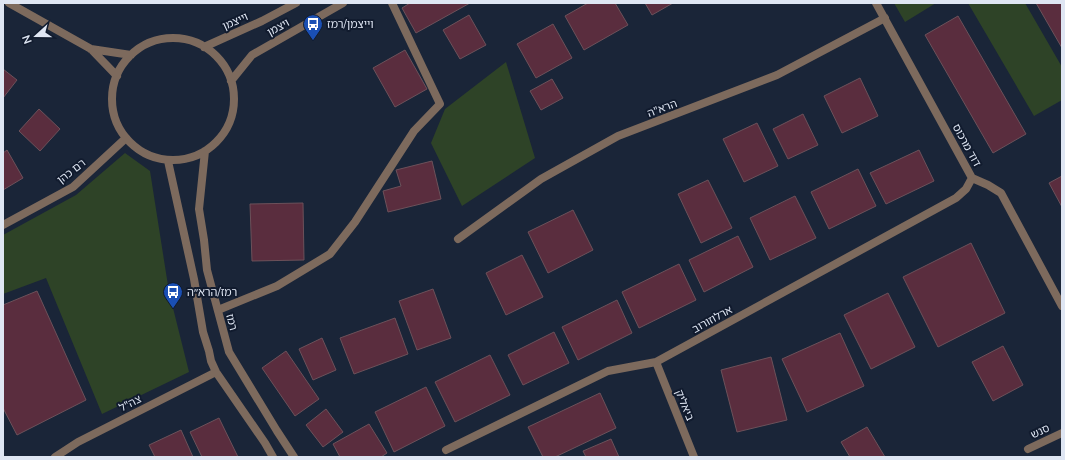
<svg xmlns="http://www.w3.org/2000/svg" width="1065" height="460" viewBox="0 0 1065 460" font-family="Mulish,'Noto Sans Hebrew',sans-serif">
<rect width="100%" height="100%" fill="#1a2538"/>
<path fill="#2e4327" d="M 894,3 L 936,3 L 905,22 Z
M 968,3 L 1025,3 L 1062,67 L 1062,100 L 1034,116 Z
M 506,62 L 535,158 L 462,206 L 431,143 L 445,109 Z
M 125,153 L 150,171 L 169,292 L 189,372 L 102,414 L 46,278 L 3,294 L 3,235 L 76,195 Z"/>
<path fill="#5a2d3e" stroke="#6c515a" d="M 410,3 L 470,3 L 416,33 L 402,8 Z
M 588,3 L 615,3 L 628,25 L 584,50 L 565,16 Z
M 645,3 L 673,3 L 652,15 Z
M 1036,3 L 1062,3 L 1062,48 Z
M 469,15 L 486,45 L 460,59 L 443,30 Z
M 958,16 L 1026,134 L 993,153 L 925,35 Z
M 553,24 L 572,58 L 536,78 L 517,44 Z
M 405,50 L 427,89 L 395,107 L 373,68 Z
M 3,69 L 17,80 L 3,98 Z
M 860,78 L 878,116 L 842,133 L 824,96 Z
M 552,79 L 563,98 L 541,110 L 530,91 Z
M 39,109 L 60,129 L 40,151 L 19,131 Z
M 803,114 L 818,145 L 788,159 L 773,129 Z
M 757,123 L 778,166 L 744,182 L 723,139 Z
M 7,150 L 23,178 L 3,190 L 3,153 Z
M 919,150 L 934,181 L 886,204 L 870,173 Z
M 432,161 L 441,199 L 388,212 L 383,191 L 401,186 L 396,170 Z
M 858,169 L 876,206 L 829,229 L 811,192 Z
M 1062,176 L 1062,207 L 1049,183 Z
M 708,180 L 732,228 L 701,243 L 678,194 Z
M 795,196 L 816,238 L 770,260 L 750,218 Z
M 303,203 L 304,260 L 252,261 L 250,204 Z
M 573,210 L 593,250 L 548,273 L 528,232 Z
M 738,236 L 753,267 L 704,292 L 689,260 Z
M 971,243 L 1005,313 L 938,347 L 903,277 Z
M 522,255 L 543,297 L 506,315 L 486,273 Z
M 679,264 L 696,300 L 639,328 L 622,292 Z
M 433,289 L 451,338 L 417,350 L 399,301 Z
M 37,291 L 86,400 L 17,435 L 3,408 L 3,305 Z
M 888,293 L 915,347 L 871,369 L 844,315 Z
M 617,300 L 632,333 L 578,360 L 562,327 Z
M 395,318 L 408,354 L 354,374 L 340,338 Z
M 554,332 L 569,363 L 523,385 L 508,355 Z
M 840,333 L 864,386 L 807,412 L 782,359 Z
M 322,338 L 336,370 L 313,380 L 299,349 Z
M 1003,346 L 1023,385 L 993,401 L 972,362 Z
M 286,351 L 319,399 L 295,416 L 262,368 Z
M 490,355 L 510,395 L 455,422 L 435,382 Z
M 771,357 L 787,420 L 737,432 L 721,370 Z
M 426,387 L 445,426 L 394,452 L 375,412 Z
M 600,393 L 616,428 L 555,457 L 543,457 L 528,427 Z
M 326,409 L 343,432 L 323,447 L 306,425 Z
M 219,418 L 238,457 L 202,457 L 190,432 Z
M 369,424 L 387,453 L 381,457 L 340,457 L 333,444 Z
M 867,427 L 885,457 L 850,457 L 841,442 Z
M 181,430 L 193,457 L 155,457 L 149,445 Z
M 611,439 L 619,457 L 586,457 L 583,451 Z"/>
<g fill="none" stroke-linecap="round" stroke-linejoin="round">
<path stroke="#7d6a5d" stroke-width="8" d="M 218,310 L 277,286 L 330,254 L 355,222 L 414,131 L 440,104 L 392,3"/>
<path stroke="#7d6a5d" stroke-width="8" d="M 876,3 L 972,178 L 988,185 L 1001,193 L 1062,306
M 3,225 L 73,187 L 126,138
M 458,239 L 541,179 L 618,136 L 777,75 L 885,18
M 656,362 L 694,457
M 1028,449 L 1062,433
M 446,450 L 608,371 L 656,362 L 956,198 L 966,189 L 972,178"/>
<path stroke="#7d6a5d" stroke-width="8" d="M 9,3 L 91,49 L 117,76
M112 99a61 61 0 1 1 122 0a61 61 0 1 1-122 0Z
M 204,47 L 262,21 L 296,3
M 91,49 L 131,55
M 231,81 L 252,55 L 343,3
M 205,151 L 199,209 L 204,240 L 207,270 L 229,352 L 277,431 L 294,457
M 168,161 L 194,279 L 203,332 L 209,351 L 211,361 L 216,372 L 265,443 L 273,457
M 55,457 L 78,442 L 216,372"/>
</g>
<defs>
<g id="bus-pin" transform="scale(1)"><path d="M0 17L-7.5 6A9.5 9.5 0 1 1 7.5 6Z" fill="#1a4fb4" stroke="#111b2e"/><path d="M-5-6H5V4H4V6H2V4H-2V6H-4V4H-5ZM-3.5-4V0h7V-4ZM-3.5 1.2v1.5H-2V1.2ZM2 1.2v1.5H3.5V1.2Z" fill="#fff"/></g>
</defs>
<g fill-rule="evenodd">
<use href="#bus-pin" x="313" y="24"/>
<use href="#bus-pin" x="173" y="292"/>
</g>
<g text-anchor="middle" stroke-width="4" stroke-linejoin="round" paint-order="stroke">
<g font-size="11" fill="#dfe6f3" stroke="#111b2e">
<text transform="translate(235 21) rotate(-24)" y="4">וייצמן</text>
<text transform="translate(278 27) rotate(-29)" y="4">ויצמן</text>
<text transform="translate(662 108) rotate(-21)" y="4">הרא"ה</text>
<text transform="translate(967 145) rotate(61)" y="4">דוד מרכוס</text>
<text transform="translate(71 171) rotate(-38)" y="4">רם כהן</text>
<text transform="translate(712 319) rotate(-29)" y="4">ארלוזורוב</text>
<text transform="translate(232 322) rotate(75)" y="4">רמז</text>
<text transform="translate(130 403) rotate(-27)" y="4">צה"ל</text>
<text transform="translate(685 405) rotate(68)" y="4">ביאליק</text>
<text transform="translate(1040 431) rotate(-26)" y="4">סנש</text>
</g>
<g font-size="11" fill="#dfe6f3" stroke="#111b2e" text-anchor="start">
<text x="327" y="28">וייצמן/רמז</text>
<text x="187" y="296">רמז/הרא״ה</text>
</g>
</g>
<rect width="1065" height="460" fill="none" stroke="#dfe6f3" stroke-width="8"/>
<g transform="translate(36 36) rotate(249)" stroke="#111b2e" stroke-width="3" paint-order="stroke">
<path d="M0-3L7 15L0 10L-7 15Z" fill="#dfe6f3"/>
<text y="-6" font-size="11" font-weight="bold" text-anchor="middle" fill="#dfe6f3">N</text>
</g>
</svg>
